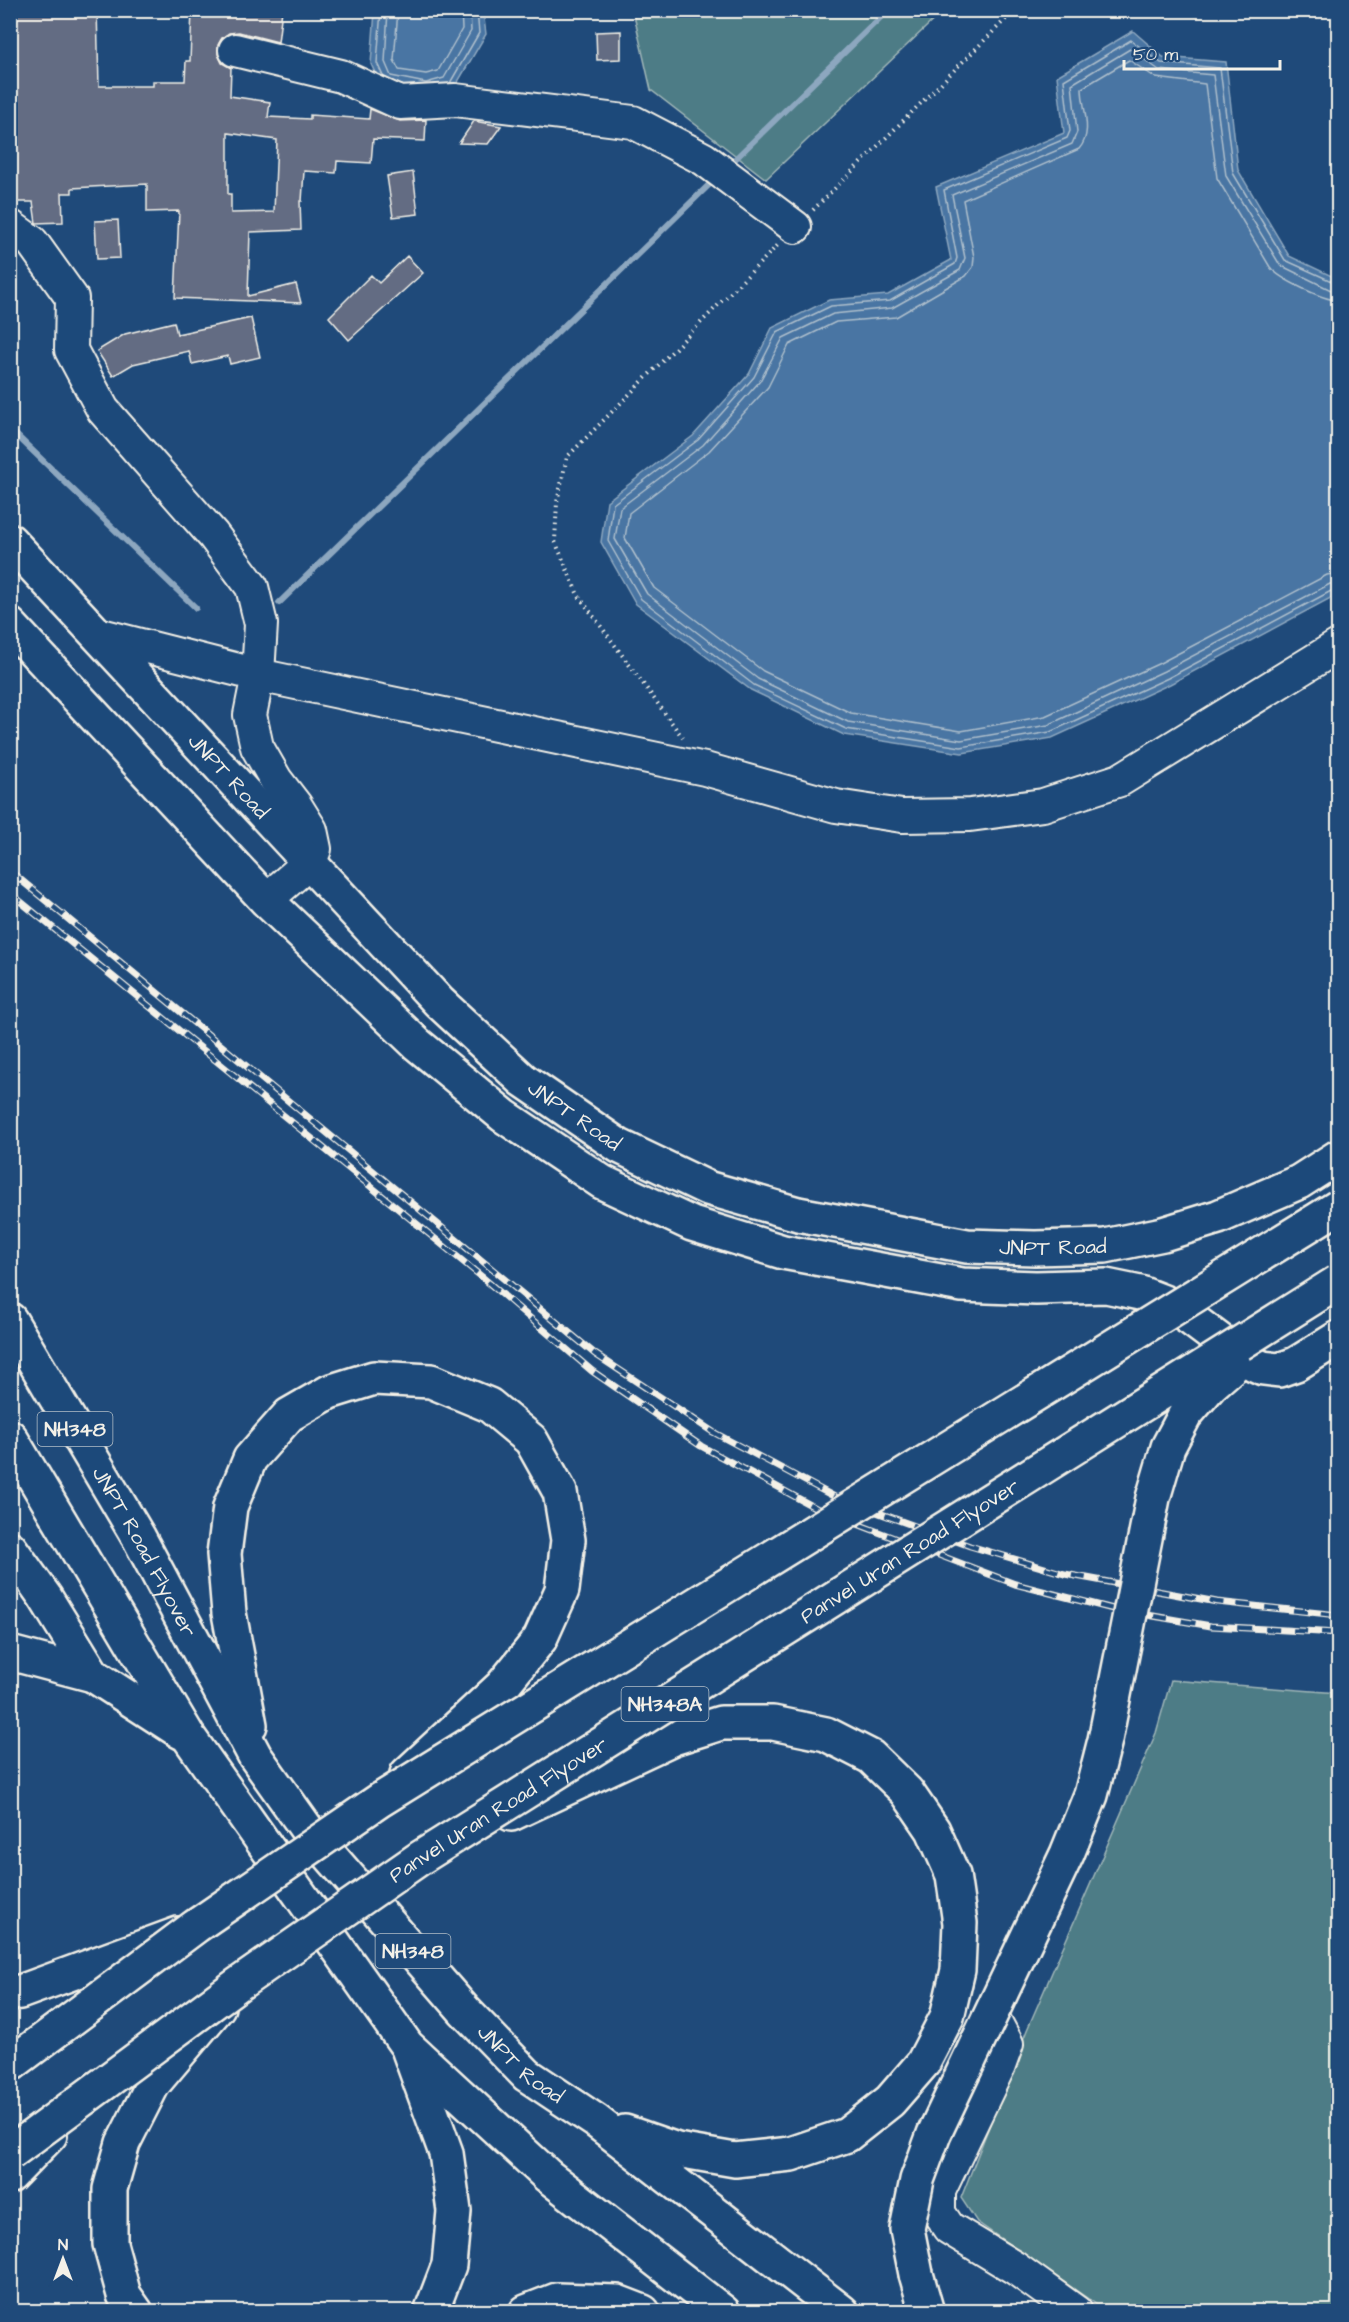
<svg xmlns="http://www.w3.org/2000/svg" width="1349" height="2322" viewBox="0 0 1349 2322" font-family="'Architects Daughter',sans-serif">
<rect width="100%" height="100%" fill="#1f4a7a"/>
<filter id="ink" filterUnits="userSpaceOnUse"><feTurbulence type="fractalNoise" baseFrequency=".0167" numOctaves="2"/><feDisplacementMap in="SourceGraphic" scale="12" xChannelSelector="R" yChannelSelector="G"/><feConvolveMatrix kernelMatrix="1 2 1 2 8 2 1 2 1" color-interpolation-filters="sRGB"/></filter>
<g filter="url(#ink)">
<path fill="#4d7c86" stroke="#a0b6b7" stroke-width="1.5" d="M 633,11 L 633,10 L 943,11 L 766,179 L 651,90 Z
M 1171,1680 L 1338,1693 L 1338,2311 L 1106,2311 L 977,2222 L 961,2198 L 1027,2030 L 1156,1733 Z"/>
<path fill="#4875a3" stroke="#8da7bf" stroke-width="1.5" d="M 375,11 L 483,11 L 486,34 L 452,92 L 383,90 L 371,64 Z
M 1133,31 L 1163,57 L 1226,62 L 1238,170 L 1289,256 L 1338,279 L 1338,594 L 1170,684 L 1052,738 L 962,753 L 844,735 L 751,690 L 636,604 L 601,542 L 607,501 L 693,436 L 749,374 L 772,328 L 829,300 L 888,295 L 951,260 L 936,187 L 1064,133 L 1057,76 Z"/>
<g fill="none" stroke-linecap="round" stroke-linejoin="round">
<path stroke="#afbfcc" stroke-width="1.5" d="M 381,10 L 377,63 L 383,76
M 388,10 L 385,62 L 391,76 L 426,83 L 444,78 L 471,31 L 470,10
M 398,10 L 394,60 L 399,70 L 426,74 L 438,71 L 462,29 L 461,10
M 450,83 L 479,33 L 477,10
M 1338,284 L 1285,260 L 1233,173 L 1220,68 L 1161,63 L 1131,40 L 1064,80 L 1070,131 L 1067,138 L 944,190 L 957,258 L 955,264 L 890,301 L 831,306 L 777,332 L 754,377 L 698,440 L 613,504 L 608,541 L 641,599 L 754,685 L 846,729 L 961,747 L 1050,732 L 1168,678 L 1333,590 L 1338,589
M 1338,291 L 1331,290 L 1280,265 L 1226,176 L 1213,75 L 1159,70 L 1130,49 L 1072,84 L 1077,132 L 1072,144 L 952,195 L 965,258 L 960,270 L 892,308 L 833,314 L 783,338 L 760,381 L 703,445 L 620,508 L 615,539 L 647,594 L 758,679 L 848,722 L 961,740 L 1048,725 L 1164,671 L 1330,584 L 1338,582
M 1338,300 C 1323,300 1279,279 1270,267 L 1217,178 L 1205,84 L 1156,78 L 1129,60 L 1082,88 C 1082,108 1094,132 1079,149 L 963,200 L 974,257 L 973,267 L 966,276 L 896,317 L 836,322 L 789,345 L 768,387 L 709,451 L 629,513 L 625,538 L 654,588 L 763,671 L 851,713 L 961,731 L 1045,716 L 1160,663 L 1327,575 L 1338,573"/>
<path stroke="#8da7bf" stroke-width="6" d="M 729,165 L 888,10
M 10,429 L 196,608
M 279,603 L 715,179"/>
</g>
<path fill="#636c83" stroke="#f4f1e8" stroke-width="1.5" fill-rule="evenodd" d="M 64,10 L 97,10 L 99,86 L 153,86 L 153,81 L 185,81 L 186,61 L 190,61 L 192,10 L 282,10 L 278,42 L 239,32 L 229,33 L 222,38 L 218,45 L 218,54 L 222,63 L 231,68 L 230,96 L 270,102 L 268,117 L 310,119 L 310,115 L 369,119 L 370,109 L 400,121 L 426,120 L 425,141 L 373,139 L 371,163 L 337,161 L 336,173 L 304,171 L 302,201 L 300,201 L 301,230 L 250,232 L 248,296 L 296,284 L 301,303 L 175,298 L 179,211 L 147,212 L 147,184 L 72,188 L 72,193 L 62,193 L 63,222 L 36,223 L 33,202 L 10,202 L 10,13 L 64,13 ZM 228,133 L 277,140 L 274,212 L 231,213 L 231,194 L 228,194 Z
M 621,31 L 621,59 L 597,60 L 596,32 Z
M 474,121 L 501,126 L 488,144 L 459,143 Z
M 413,172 L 418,214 L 393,217 L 387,176 Z
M 118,220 L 120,258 L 97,259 L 95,221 Z
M 407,256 L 423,273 L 349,340 L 329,317 L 371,275 L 379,283 Z
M 251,318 L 260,357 L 230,364 L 228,356 L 192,364 L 189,351 L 133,364 L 113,376 L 97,351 L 125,334 L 174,322 L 177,334 Z"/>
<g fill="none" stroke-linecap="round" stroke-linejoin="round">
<g stroke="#f4f1e8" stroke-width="36">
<path id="minor" d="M 235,50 L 341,76 L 400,103 L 455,100 L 633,122 L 704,159 L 795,227
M 10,226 L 32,242 L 72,298 L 71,350 L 103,410 L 213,535 L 252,587 L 261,624 L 258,675 L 250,715 L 257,747 L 276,780 L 296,806 L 311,830 L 315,849 L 310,862 L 266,900
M 97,634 L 258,675 L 705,769 L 836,806 L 902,816 L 970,815 L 1043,805 L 1120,780 L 1338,646
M 991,2014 L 1007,2044 L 999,2066 L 939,2191 L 939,2213 L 949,2228 L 1015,2268 L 1076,2312"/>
</g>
<g stroke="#f4f1e8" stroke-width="38">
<path id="major" d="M 10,1548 L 45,1597 L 93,1675
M 10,2176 L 50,2135"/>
</g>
<g stroke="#f4f1e8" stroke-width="38">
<g id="highway">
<path id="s1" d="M 10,541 L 439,1002 L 523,1080 L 619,1146 L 707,1188 L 798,1214 L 967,1246 L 1035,1248 L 1105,1246 L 1163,1234 L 1218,1217 L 1299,1182 L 1338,1157"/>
<path d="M 10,625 L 266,900 L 417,1044 L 504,1116 L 602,1182 L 692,1224 L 783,1252 L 962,1285 L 1036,1288 L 1106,1286 L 1140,1293 L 1166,1303 L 1191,1319 L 1247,1361 L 1263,1368 L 1279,1370 L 1296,1364 L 1338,1338"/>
<path id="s2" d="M 10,1320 L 139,1538 L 255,1756 L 306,1828 L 464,2010 L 527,2075 L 596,2121 L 842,2312"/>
<path d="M 10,1437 L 188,1736 L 407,2046 L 548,2176 L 723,2312"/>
<path d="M 10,1653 L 93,1675 L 181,1732"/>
<path d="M 250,1725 L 229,1613 L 224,1554 L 230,1507 L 250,1459 L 289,1415 L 329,1392 L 374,1378 L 431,1381 L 489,1405 L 531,1440 L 560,1492 L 568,1540 L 562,1590 L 540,1639 L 502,1686 L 407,1774"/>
<path d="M 511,1814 L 673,1738 L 721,1723 L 773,1723 L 826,1734 L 871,1757 L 907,1792 L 933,1830 L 953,1875 L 960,1923 L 958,1970 L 947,2017 L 923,2063 L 890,2101 L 847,2135 L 791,2154 L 735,2160 L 677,2150 L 625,2132"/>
<path d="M 10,1993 L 20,1992 L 178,1934"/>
<path d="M 409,2051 L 446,2153 L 454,2211 L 449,2265 L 431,2312"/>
<path d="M 916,2274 L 927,2312"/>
<path d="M 136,2312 L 124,2295 L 110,2244 L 110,2189 L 123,2143 L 153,2084 L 218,2007"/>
<path d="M 526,2312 L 557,2300 L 617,2302 L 643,2312"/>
</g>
</g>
<path stroke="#f4f1e8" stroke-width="4" stroke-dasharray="1.5 4.5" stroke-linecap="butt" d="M 813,210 L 1015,10
M 683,738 L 578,595 L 555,541 L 557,502 L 567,457 L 778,245"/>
<use href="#minor" stroke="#1f4a7a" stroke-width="32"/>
<use href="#major" stroke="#1f4a7a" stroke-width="33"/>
<use href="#highway" stroke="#1f4a7a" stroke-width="33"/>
<g stroke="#f4f1e8" stroke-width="7">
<path id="rail" d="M 10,871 L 595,1354 L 713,1432 L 835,1497 L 970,1546 L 1065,1574 L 1217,1602 L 1338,1615
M 10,893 L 482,1277 L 592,1371 L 701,1446 L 818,1509 L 1015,1584 L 1113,1609 L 1211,1626 L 1338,1633"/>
</g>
<use href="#rail" stroke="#1f4a7a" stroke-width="4.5" stroke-dasharray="14" stroke-linecap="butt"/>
<g stroke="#f4f1e8" stroke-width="38" stroke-linecap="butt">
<g id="highway-bridge">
<path d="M 10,2065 L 196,1926 L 380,1800 L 1338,1207"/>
<path id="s3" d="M 10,2153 L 237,1985 L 420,1858 L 1338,1282"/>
<path d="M 916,2274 L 907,2229 L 917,2180 L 934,2134 L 1067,1854 L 1091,1795 L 1105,1740 L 1153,1498 L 1168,1447 L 1185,1415 L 1211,1385 L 1234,1365"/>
</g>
</g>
<use href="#highway-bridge" stroke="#1f4a7a" stroke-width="33"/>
</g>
</g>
<g text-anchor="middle" stroke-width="4.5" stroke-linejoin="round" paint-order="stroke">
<g fill="#1f4a7a" stroke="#b4bfc7" stroke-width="1.5">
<rect x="37.5" y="1412" width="75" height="34" rx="4.5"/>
<rect x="621.5" y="1687" width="87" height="34" rx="4.5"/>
<rect x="375.5" y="1934" width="75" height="34" rx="4.5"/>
</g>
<g font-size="20" font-weight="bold" fill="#f4f1e8">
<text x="75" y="1436">NH348</text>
<text x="665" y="1711">NH348A</text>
<text x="413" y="1958">NH348</text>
</g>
<g font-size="21" fill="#f4f1e8" stroke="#1f4a7a">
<text dy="7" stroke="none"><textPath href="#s1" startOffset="321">JNPT Road</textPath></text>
<text dy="7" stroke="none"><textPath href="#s1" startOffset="807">JNPT Road</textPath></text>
<text dy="7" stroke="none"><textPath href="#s1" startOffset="1311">JNPT Road</textPath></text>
<text dy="7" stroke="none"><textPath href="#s3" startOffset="1083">Panvel Uran Road Flyover</textPath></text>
<text dy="7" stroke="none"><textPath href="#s2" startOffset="268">JNPT Road Flyover</textPath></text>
<text dy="7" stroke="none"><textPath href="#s3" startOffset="597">Panvel Uran Road Flyover</textPath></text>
<text dy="7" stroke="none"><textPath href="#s2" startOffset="908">JNPT Road</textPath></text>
</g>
</g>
<rect width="1349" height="2322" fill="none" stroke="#1f4a7a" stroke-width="36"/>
<rect x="18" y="18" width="1313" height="2286" fill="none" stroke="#f4f1e8" stroke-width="2" filter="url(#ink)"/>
<g transform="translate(63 2259)" stroke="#1f4a7a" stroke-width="4.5" paint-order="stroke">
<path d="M0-4.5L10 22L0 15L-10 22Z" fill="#f4f1e8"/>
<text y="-9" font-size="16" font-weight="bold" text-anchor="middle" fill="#f4f1e8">N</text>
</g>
<path d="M1124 60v9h156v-9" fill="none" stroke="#f4f1e8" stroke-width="3"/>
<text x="1133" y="60" font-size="18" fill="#f4f1e8" stroke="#1f4a7a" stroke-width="4.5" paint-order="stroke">50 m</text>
</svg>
